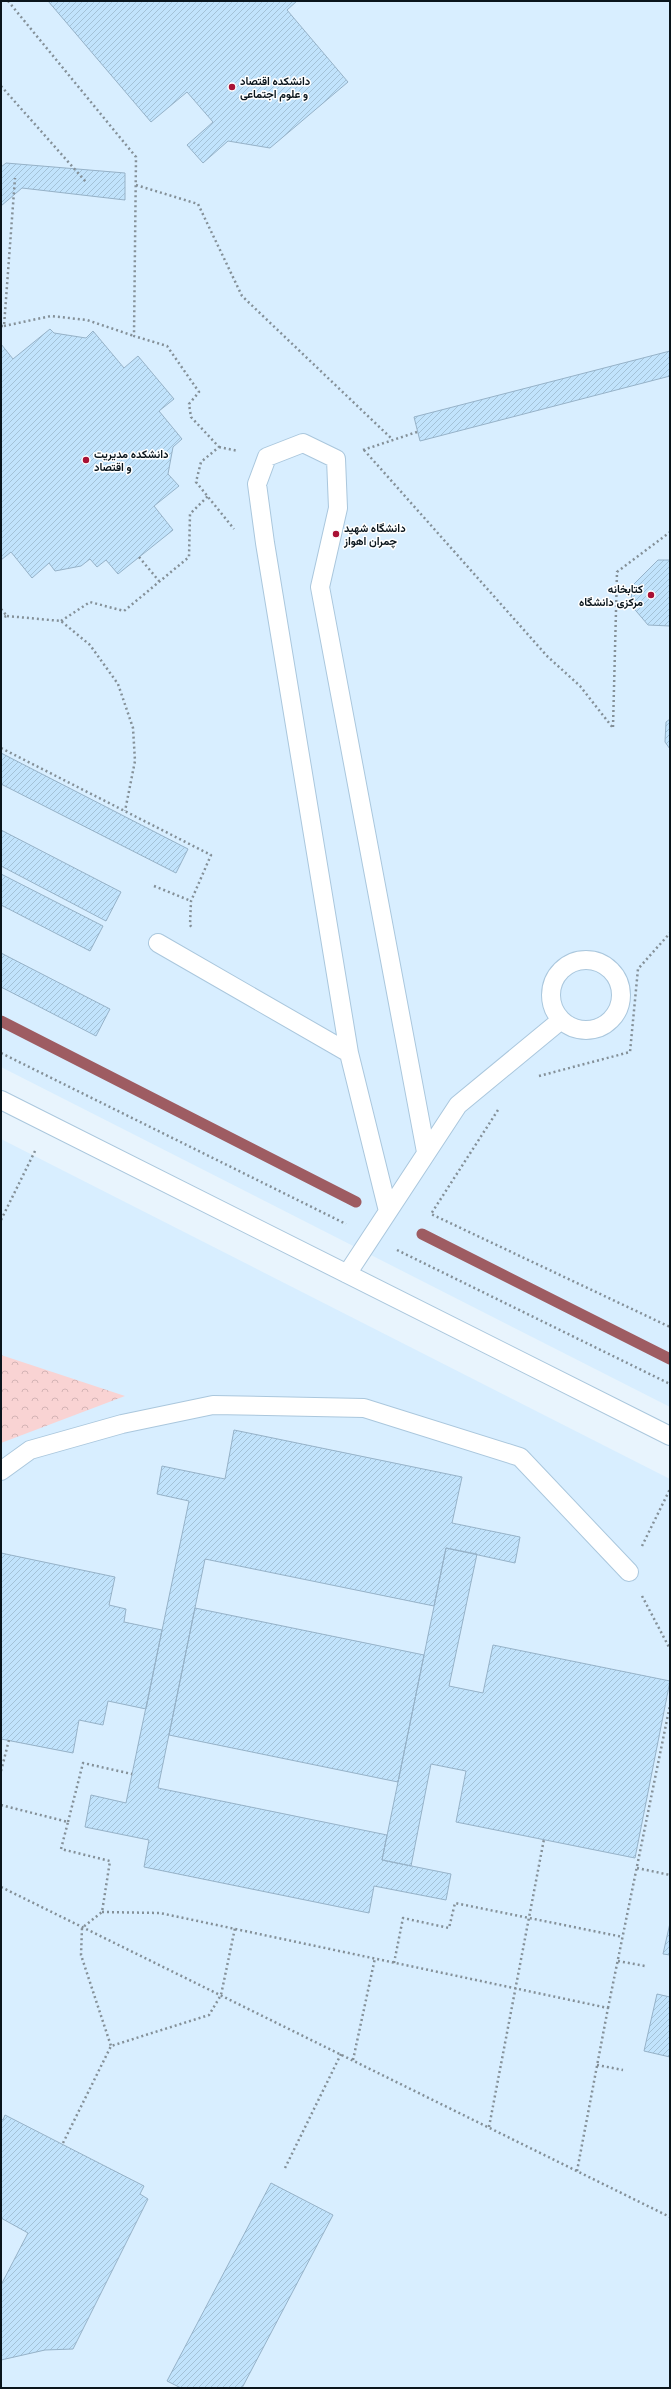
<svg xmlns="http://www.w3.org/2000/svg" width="671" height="2389" viewBox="0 0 671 2389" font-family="Figtree,Vazirmatn,sans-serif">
<defs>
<pattern id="park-crowns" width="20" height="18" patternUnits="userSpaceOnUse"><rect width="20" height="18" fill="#f9d3d3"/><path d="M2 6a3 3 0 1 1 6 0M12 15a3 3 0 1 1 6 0" fill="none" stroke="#d4b4b5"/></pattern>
<pattern id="building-hatch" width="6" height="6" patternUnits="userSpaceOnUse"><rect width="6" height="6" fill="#c1e3fc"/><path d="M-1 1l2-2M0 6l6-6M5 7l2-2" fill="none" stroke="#a4c2d7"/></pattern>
</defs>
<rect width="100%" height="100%" fill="#e8f4fd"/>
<path fill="#d8eeff" d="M 1,1 L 670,1 L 670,1407 L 1,1067 Z
M 1,1139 L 670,1479 L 670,2388 L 1,2388 Z"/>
<path fill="url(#park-crowns)" d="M 1,1355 L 125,1396 L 1,1443 Z"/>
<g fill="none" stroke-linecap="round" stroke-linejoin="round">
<path stroke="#9e5c62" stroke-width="11" d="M 1,1021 L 356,1202
M 422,1234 L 670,1359"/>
</g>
<path fill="url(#building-hatch)" stroke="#96b2c8" d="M 48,1 L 297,1 L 287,10 L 348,82 L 270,148 L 228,141 L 203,163 L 187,145 L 213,122 L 187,92 L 151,122 Z
M 6,163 L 125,173 L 125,200 L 22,188 L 1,206 L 1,167 Z
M 50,329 L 54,333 L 86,338 L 93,331 L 124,368 L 138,356 L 174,399 L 159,411 L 182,439 L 173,447 L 168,474 L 179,486 L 154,506 L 173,530 L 118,574 L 106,560 L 97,567 L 90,559 L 81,566 L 55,571 L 49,563 L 32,578 L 11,552 L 1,560 L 1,344 L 13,359 Z
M 670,351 L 670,376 L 420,441 L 414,417 Z
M 658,560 L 670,560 L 670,626 L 648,625 L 631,605 L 632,586 Z
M 670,719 L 670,749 L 665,742 L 666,722 Z
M 1,753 L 188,849 L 176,873 L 1,784 Z
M 1,830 L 121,892 L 106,921 L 1,866 Z
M 1,874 L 103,926 L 90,951 L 1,905 Z
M 1,953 L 110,1009 L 96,1036 L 1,987 Z
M 234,1430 L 462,1477 L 452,1523 L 520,1537 L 515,1563 L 446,1548 L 434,1606 L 205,1559 L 158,1788 L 387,1835 L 382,1860 L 451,1874 L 446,1900 L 374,1886 L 369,1913 L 144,1867 L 149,1840 L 85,1827 L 91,1795 L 126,1803 L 189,1501 L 157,1494 L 162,1466 L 225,1479 Z
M 446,1548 L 477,1554 L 449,1686 L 483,1693 L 493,1645 L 670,1681 L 635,1858 L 456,1822 L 466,1771 L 431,1764 L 411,1866 L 382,1860 Z
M 1,1553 L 115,1577 L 109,1605 L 126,1609 L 124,1622 L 162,1630 L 146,1709 L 108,1701 L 103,1725 L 79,1720 L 73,1753 L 1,1739 Z
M 195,1608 L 424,1655 L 398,1782 L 169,1735 Z
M 670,1923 L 670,1955 L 663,1954 Z
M 657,1994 L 670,1997 L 670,2057 L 644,2051 Z
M 5,2115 L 144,2186 L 140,2194 L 148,2199 L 73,2349 L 45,2350 L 1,2360 L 1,2285 L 28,2233 L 1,2218 L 1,2119 L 3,2120 Z
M 271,2183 L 333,2215 L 242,2388 L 181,2388 L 167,2381 Z"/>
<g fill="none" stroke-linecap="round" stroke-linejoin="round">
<g stroke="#aac7dd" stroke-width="20">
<path id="service" d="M 158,943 L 349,1053
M551 995a35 35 0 1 1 70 0a35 35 0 1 1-70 0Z
M 1,1100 L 670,1436
M 388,1211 L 349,1053 L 265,543 L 257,484 L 267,457 L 303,443 L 336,459 L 338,508 L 320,587 L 426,1152
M 347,1274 L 458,1105 L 561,1020
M 1,1471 L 30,1450 L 122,1424 L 213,1405 L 364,1408 L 520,1457 L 629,1572"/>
</g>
<path stroke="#849098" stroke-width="2.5" stroke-dasharray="2 3" stroke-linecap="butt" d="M 8,1 L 136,157 L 134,336 L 167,346 L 199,392 L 189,404 L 191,417 L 219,447 L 201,462 L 196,482 L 234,529
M 1,86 L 86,182
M 136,185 L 198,204 L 242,296 L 392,439
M 1,326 L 4,326 L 15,178
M 4,326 L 51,316 L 87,320 L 134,336
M 219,447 L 238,451
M 363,450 L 417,432
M 364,450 L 547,656 L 580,686 L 613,728
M 139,557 L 159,581
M 1,609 L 7,616 L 1,618
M 7,616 L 61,621 L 90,645 L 118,684 L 133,728 L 135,761 L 125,811
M 61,621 L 90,602 L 124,611 L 189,557 L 190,514 L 208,496
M 613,727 L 617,572 L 670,532
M 1,748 L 211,855 L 191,901 L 190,925 L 192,928
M 154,886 L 191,901
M 1,1053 L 346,1224
M 539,1076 L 630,1052 L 638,969 L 670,933
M 498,1110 L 431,1214 L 670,1327
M 1,1220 L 36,1149
M 397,1250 L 670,1384
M 642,1546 L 670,1489
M 642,1596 L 670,1649
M 1,1771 L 9,1740
M 1,1805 L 68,1822 L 61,1849 L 110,1861 L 102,1912 L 82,1928 L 81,1955 L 111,2046
M 68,1822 L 83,1763 L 132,1774
M 637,1868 L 670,1875
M 1,1887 L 670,2217
M 102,1912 L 160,1913 L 608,2008 L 577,2171
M 618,1961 L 645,1966
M 394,1963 L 403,1918 L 449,1928 L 455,1903 L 623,1937
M 608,2008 L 670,1705
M 353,2060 L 375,1958
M 597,2065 L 623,2070
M 489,2127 L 544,1839
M 63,2143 L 111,2046 L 209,2015 L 221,1995 L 235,1928
M 285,2168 L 341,2054"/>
<use href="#service" stroke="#fff" stroke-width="18"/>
</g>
<g fill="#a91134" stroke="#fff" stroke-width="1.5">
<circle cx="232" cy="87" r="4"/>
<circle cx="86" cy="460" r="4"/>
<circle cx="336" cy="534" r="4"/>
<circle cx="651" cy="595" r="4"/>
</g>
<g text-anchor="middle" stroke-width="3" stroke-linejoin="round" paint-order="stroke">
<g font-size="11" font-weight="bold" fill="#0a151c" stroke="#fff" text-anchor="start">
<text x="240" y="85">دانشکده اقتصاد<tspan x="240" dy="13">و علوم اجتماعی</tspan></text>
<text x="94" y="458">دانشکده مدیریت<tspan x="94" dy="13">و اقتصاد</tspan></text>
<text x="344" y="532">دانشگاه شهید<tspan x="344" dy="13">چمران اهواز</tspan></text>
<text x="643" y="593" text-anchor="end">کتابخانه<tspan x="643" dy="13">مرکزی دانشگاه</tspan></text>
</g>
</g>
<rect width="671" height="2389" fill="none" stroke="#0a151c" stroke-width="4"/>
</svg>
